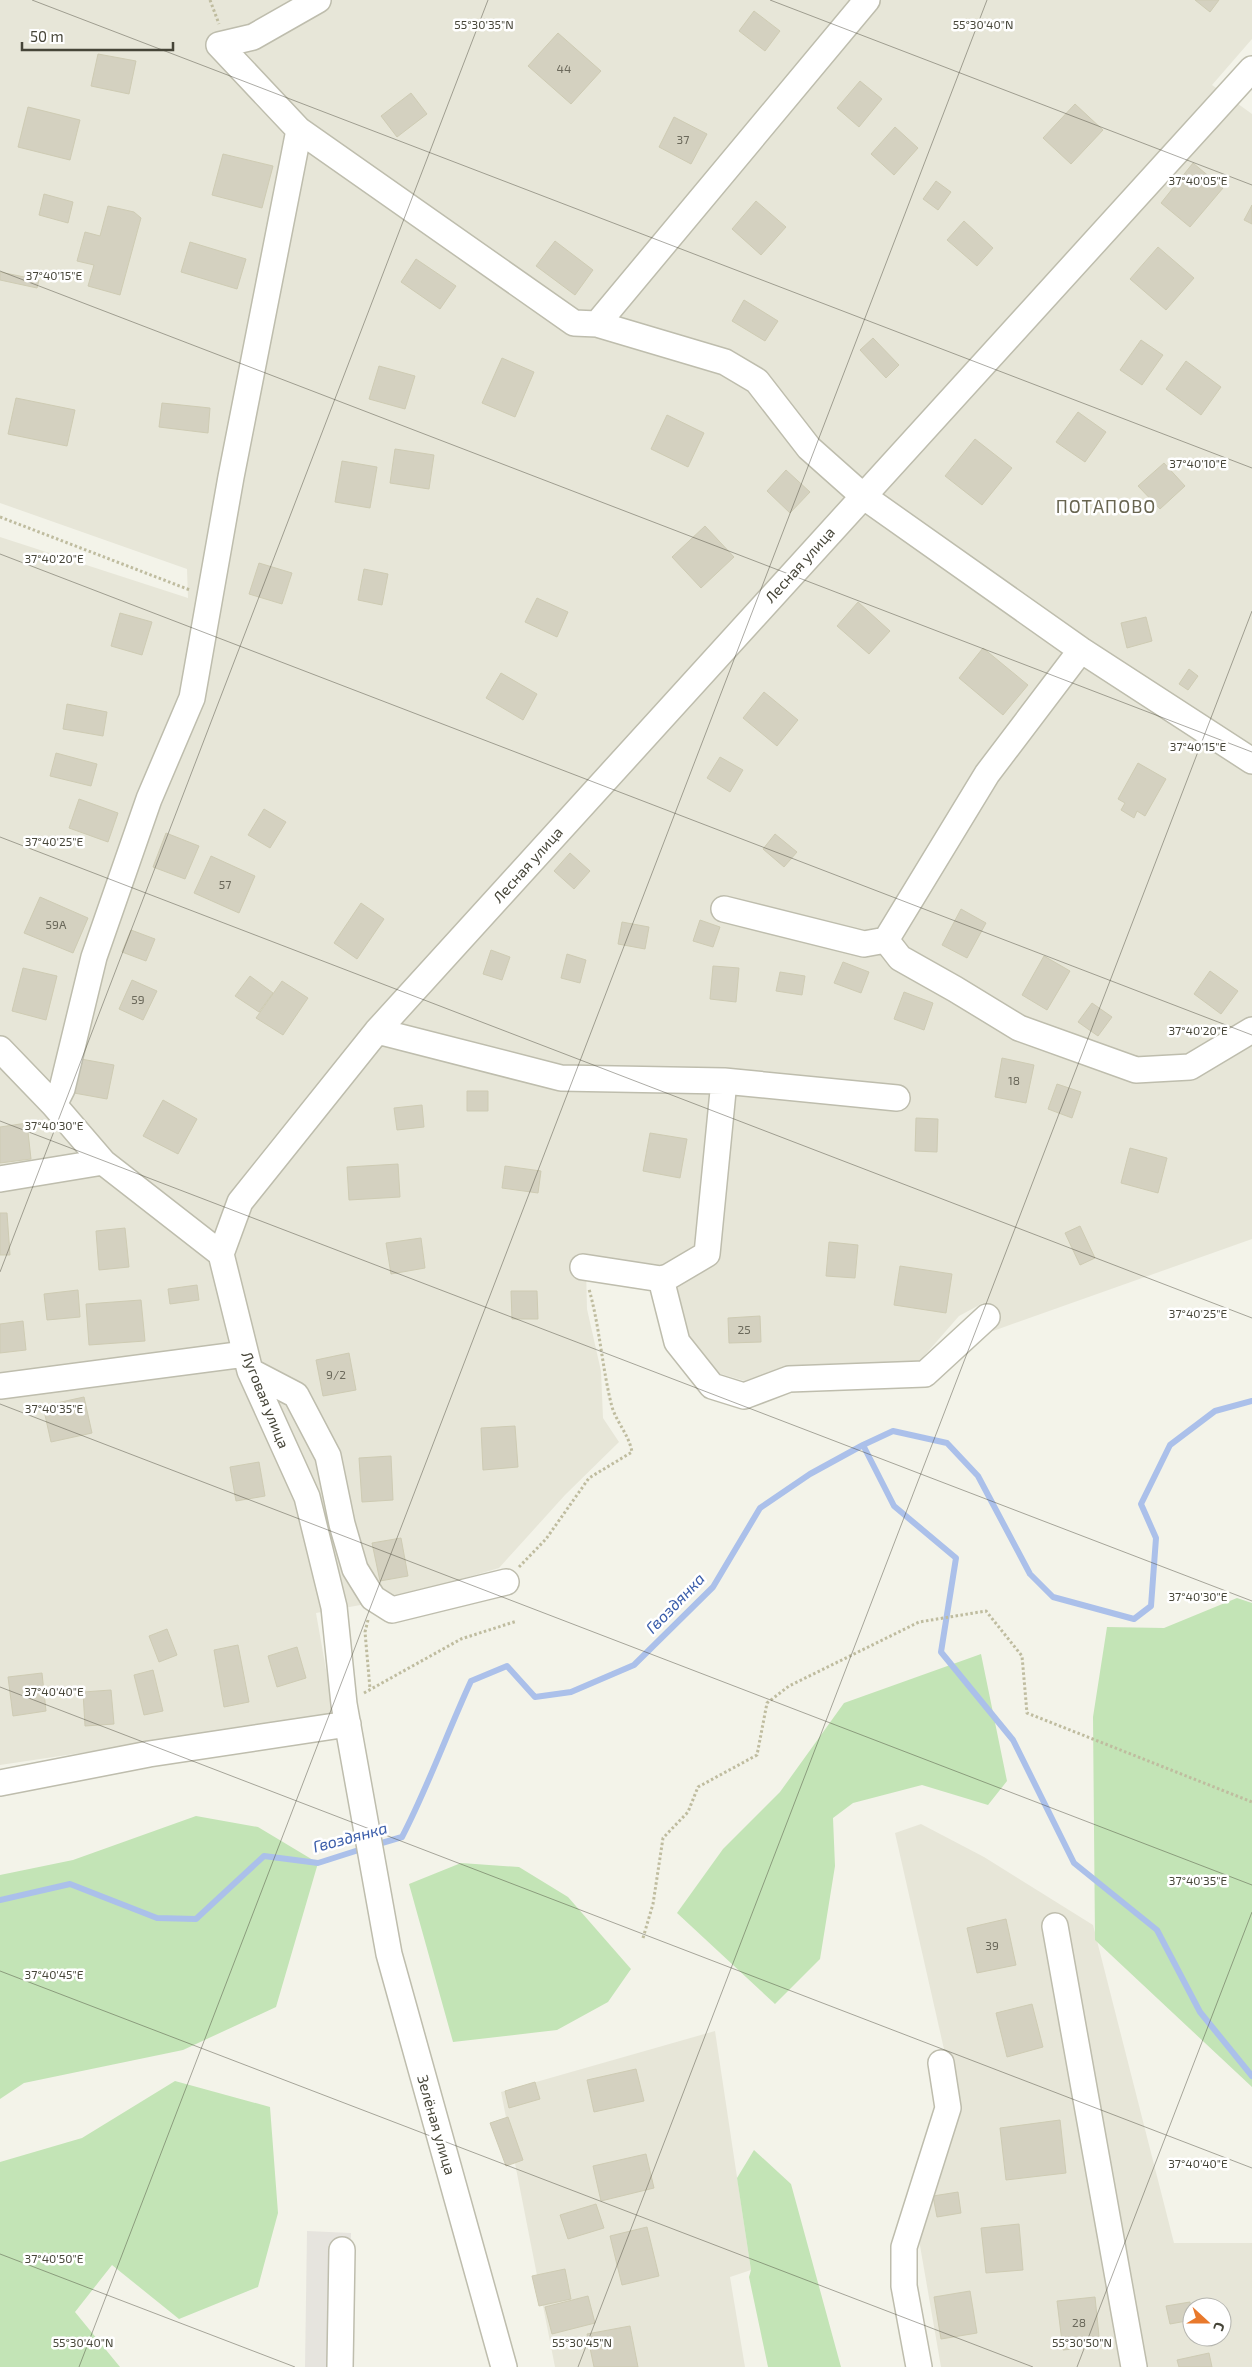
<svg xmlns="http://www.w3.org/2000/svg" width="1252" height="2367" viewBox="0 0 1252 2367" font-family="'Exo 2',sans-serif">
<rect width="100%" height="100%" fill="#f3f3e9"/>
<path fill="#e7e6d8" fill-rule="evenodd" d="M 0,0 L 1252,0 L 1252,39 L 1212,85 L 1252,114 L 1252,1239 L 993,1331 L 983,1303 L 959,1316 L 917,1364 L 776,1370 L 745,1381 L 697,1367 L 663,1282 L 586,1268 L 587,1309 L 601,1371 L 603,1418 L 619,1442 L 565,1495 L 499,1568 L 394,1599 L 316,1613 L 334,1715 L 0,1765 L 0,537 L 188,598 L 187,569 L 0,503 Z
M 921,1824 L 984,1857 L 1093,1925 L 1174,2243 L 1252,2243 L 1252,2367 L 941,2367 L 918,2234 L 958,2111 L 895,1833 ZM 1192,2307 L 1222,2307 L 1222,2337 L 1192,2337 Z
M 715,2031 L 751,2270 L 730,2277 L 745,2367 L 555,2367 L 501,2092 Z"/>
<path fill="#e6e4de" d="M 307,2231 L 351,2233 L 348,2367 L 305,2367 Z"/>
<path fill="#c3e4b6" d="M 1237,1598 L 1252,1603 L 1252,2087 L 1095,1940 L 1093,1717 L 1107,1627 L 1164,1628 Z
M 981,1654 L 1007,1781 L 988,1805 L 922,1785 L 853,1803 L 833,1818 L 835,1866 L 820,1959 L 775,2004 L 677,1913 L 723,1849 L 780,1792 L 844,1703 Z
M 196,1816 L 258,1827 L 318,1863 L 276,2007 L 183,2050 L 24,2083 L 0,2099 L 0,1875 L 73,1860 Z
M 461,1863 L 519,1867 L 568,1897 L 631,1969 L 608,2002 L 557,2030 L 453,2042 L 409,1884 Z
M 175,2081 L 270,2107 L 278,2213 L 258,2287 L 179,2319 L 112,2265 L 75,2312 L 120,2367 L 0,2367 L 0,2162 L 82,2138 Z
M 754,2150 L 791,2184 L 841,2367 L 768,2367 L 749,2277 L 751,2270 L 737,2178 Z"/>
<g fill="none" stroke-linecap="round" stroke-linejoin="round">
<path stroke="#abc0ea" stroke-width="6" d="M 863,1445 L 894,1506 L 956,1558 L 941,1652 L 1013,1740 L 1074,1863 L 1157,1930 L 1200,2012 L 1252,2076
M 375,1845 L 402,1837 C 428,1787 447,1733 471,1681 L 507,1666 L 535,1697 L 571,1692 L 634,1665 L 713,1587 L 760,1508 L 810,1474 L 863,1445 L 893,1431 L 947,1443 L 978,1476 L 1030,1574 L 1053,1597 L 1134,1619 L 1151,1606 L 1156,1538 L 1141,1504 L 1170,1445 L 1215,1411 L 1252,1401
M 0,1900 L 70,1884 L 157,1918 L 196,1919 L 264,1856 L 318,1863 L 365,1848"/>
</g>
<path fill="#d4d1c0" stroke="#cecbb3" d="M 1195,0 L 1219,0 L 1210,12 Z
M 754,11 L 780,31 L 765,51 L 739,31 Z
M 558,33 L 601,71 L 571,104 L 528,66 Z
M 98,54 L 136,61 L 129,94 L 91,86 Z
M 860,81 L 882,99 L 859,127 L 837,108 Z
M 411,93 L 427,114 L 397,137 L 381,116 Z
M 1075,104 L 1103,130 L 1071,164 L 1043,138 Z
M 28,107 L 80,120 L 70,160 L 18,147 Z
M 674,117 L 707,134 L 691,164 L 659,147 Z
M 895,127 L 918,148 L 894,175 L 871,154 Z
M 223,154 L 273,166 L 262,208 L 212,195 Z
M 1193,163 L 1223,188 L 1190,227 L 1161,203 Z
M 936,181 L 951,192 L 938,210 L 923,199 Z
M 44,194 L 73,202 L 68,223 L 39,215 Z
M 756,201 L 786,227 L 761,255 L 732,229 Z
M 1252,205 L 1252,224 L 1244,220 Z
M 108,206 L 134,212 L 141,218 L 120,295 L 88,286 L 94,265 L 77,261 L 85,232 L 100,236 Z
M 964,221 L 993,248 L 977,266 L 947,240 Z
M 555,241 L 593,270 L 575,295 L 536,266 Z
M 190,242 L 246,259 L 237,289 L 181,272 Z
M 1158,247 L 1194,278 L 1166,310 L 1130,279 Z
M 416,259 L 456,286 L 440,309 L 401,282 Z
M 0,272 L 39,280 L 37,288 L 0,280 Z
M 744,300 L 778,321 L 765,341 L 732,321 Z
M 873,338 L 899,365 L 886,378 L 860,350 Z
M 1141,340 L 1163,355 L 1142,385 L 1120,370 Z
M 502,358 L 534,372 L 515,417 L 482,403 Z
M 1186,361 L 1221,387 L 1201,415 L 1166,389 Z
M 379,366 L 415,376 L 405,409 L 369,399 Z
M 16,398 L 75,410 L 67,446 L 8,434 Z
M 162,403 L 210,408 L 208,433 L 159,427 Z
M 1078,412 L 1106,432 L 1085,462 L 1056,442 Z
M 667,415 L 704,433 L 688,467 L 651,449 Z
M 975,439 L 1012,468 L 982,505 L 945,476 Z
M 395,449 L 434,455 L 429,489 L 390,483 Z
M 342,461 L 377,467 L 370,508 L 335,502 Z
M 1164,463 L 1185,486 L 1160,509 L 1138,486 Z
M 786,470 L 810,492 L 790,513 L 767,491 Z
M 705,526 L 734,557 L 701,588 L 672,557 Z
M 259,563 L 292,573 L 282,604 L 249,594 Z
M 364,569 L 388,574 L 382,605 L 358,600 Z
M 537,598 L 568,612 L 557,637 L 525,622 Z
M 858,602 L 890,631 L 869,654 L 837,626 Z
M 120,613 L 152,622 L 142,655 L 111,646 Z
M 1146,617 L 1152,641 L 1127,648 L 1121,623 Z
M 983,648 L 1028,685 L 1003,715 L 959,678 Z
M 1189,669 L 1198,676 L 1188,690 L 1179,684 Z
M 501,673 L 537,694 L 523,720 L 486,698 Z
M 764,692 L 798,720 L 777,746 L 743,718 Z
M 67,704 L 107,712 L 103,736 L 63,729 Z
M 56,753 L 97,764 L 91,786 L 50,776 Z
M 720,757 L 743,770 L 730,792 L 707,778 Z
M 1138,763 L 1166,779 L 1145,816 L 1137,811 L 1134,818 L 1121,810 L 1125,803 L 1118,799 Z
M 79,799 L 118,813 L 108,842 L 69,828 Z
M 264,809 L 286,822 L 270,848 L 248,835 Z
M 166,833 L 199,846 L 185,879 L 153,867 Z
M 775,834 L 797,852 L 784,867 L 763,849 Z
M 570,853 L 590,871 L 574,889 L 554,871 Z
M 211,856 L 255,876 L 239,913 L 194,893 Z
M 40,897 L 88,918 L 73,953 L 24,933 Z
M 361,903 L 384,919 L 357,959 L 334,943 Z
M 961,909 L 986,923 L 967,958 L 942,945 Z
M 700,920 L 720,927 L 713,947 L 693,941 Z
M 622,922 L 649,927 L 645,949 L 618,944 Z
M 131,930 L 155,939 L 146,961 L 122,952 Z
M 491,950 L 510,957 L 502,980 L 483,974 Z
M 567,954 L 586,960 L 580,983 L 561,978 Z
M 1044,956 L 1070,971 L 1047,1010 L 1022,995 Z
M 843,962 L 869,972 L 861,993 L 834,983 Z
M 713,966 L 739,968 L 736,1002 L 710,999 Z
M 23,968 L 57,976 L 46,1020 L 12,1011 Z
M 1210,971 L 1238,991 L 1221,1014 L 1194,994 Z
M 780,972 L 805,976 L 802,995 L 776,991 Z
M 250,976 L 273,993 L 259,1012 L 235,996 Z
M 132,980 L 157,991 L 143,1020 L 119,1009 Z
M 282,981 L 308,998 L 283,1035 L 256,1018 Z
M 904,992 L 933,1003 L 924,1030 L 894,1019 Z
M 1092,1003 L 1112,1017 L 1098,1036 L 1078,1022 Z
M 1002,1058 L 1034,1065 L 1026,1103 L 995,1097 Z
M 81,1059 L 114,1065 L 107,1099 L 74,1093 Z
M 1057,1084 L 1081,1092 L 1072,1118 L 1048,1109 Z
M 467,1091 L 488,1091 L 488,1111 L 467,1111 Z
M 163,1100 L 197,1119 L 178,1154 L 143,1136 Z
M 422,1105 L 424,1127 L 397,1130 L 394,1108 Z
M 916,1118 L 938,1119 L 937,1152 L 915,1151 Z
M 27,1123 L 31,1159 L 0,1163 L 0,1127 Z
M 650,1133 L 687,1139 L 680,1178 L 643,1171 Z
M 1130,1148 L 1167,1158 L 1158,1193 L 1121,1183 Z
M 398,1164 L 400,1197 L 349,1200 L 347,1167 Z
M 505,1166 L 541,1171 L 538,1193 L 502,1188 Z
M 0,1213 L 7,1213 L 10,1255 L 0,1255 Z
M 1080,1226 L 1095,1258 L 1080,1265 L 1065,1233 Z
M 125,1228 L 129,1267 L 99,1270 L 96,1231 Z
M 421,1238 L 425,1268 L 391,1274 L 386,1243 Z
M 829,1242 L 858,1245 L 855,1278 L 826,1276 Z
M 900,1266 L 952,1274 L 946,1313 L 894,1305 Z
M 197,1285 L 199,1300 L 170,1304 L 168,1289 Z
M 78,1290 L 80,1317 L 47,1320 L 44,1294 Z
M 511,1291 L 537,1291 L 538,1319 L 512,1319 Z
M 141,1300 L 145,1341 L 89,1345 L 86,1304 Z
M 760,1316 L 761,1342 L 729,1343 L 728,1318 Z
M 23,1321 L 26,1350 L 0,1353 L 0,1324 Z
M 349,1353 L 356,1390 L 323,1396 L 316,1360 Z
M 84,1397 L 92,1433 L 51,1442 L 43,1406 Z
M 515,1426 L 518,1467 L 483,1470 L 481,1428 Z
M 391,1456 L 393,1500 L 362,1502 L 359,1458 Z
M 259,1462 L 265,1496 L 236,1501 L 230,1467 Z
M 401,1538 L 408,1576 L 380,1581 L 372,1543 Z
M 167,1629 L 177,1655 L 159,1662 L 149,1636 Z
M 238,1645 L 249,1702 L 224,1707 L 214,1650 Z
M 297,1647 L 306,1678 L 277,1687 L 268,1656 Z
M 153,1670 L 163,1711 L 144,1715 L 134,1675 Z
M 42,1673 L 46,1711 L 13,1716 L 8,1677 Z
M 111,1690 L 114,1724 L 85,1726 L 83,1692 Z
M 1006,1919 L 1016,1965 L 977,1973 L 967,1928 Z
M 1032,2004 L 1043,2047 L 1007,2057 L 996,2013 Z
M 636,2069 L 644,2101 L 594,2112 L 587,2080 Z
M 535,2082 L 540,2099 L 509,2108 L 505,2091 Z
M 508,2117 L 523,2160 L 506,2166 L 490,2123 Z
M 1060,2120 L 1066,2173 L 1006,2180 L 1000,2128 Z
M 646,2154 L 654,2188 L 601,2201 L 593,2166 Z
M 958,2192 L 961,2213 L 937,2217 L 933,2196 Z
M 596,2204 L 604,2228 L 568,2239 L 560,2215 Z
M 1019,2224 L 1023,2270 L 986,2273 L 981,2228 Z
M 647,2227 L 659,2276 L 622,2285 L 610,2236 Z
M 565,2269 L 571,2299 L 539,2306 L 532,2276 Z
M 970,2291 L 977,2333 L 941,2339 L 934,2297 Z
M 588,2296 L 595,2323 L 552,2334 L 545,2307 Z
M 1095,2297 L 1100,2346 L 1063,2350 L 1057,2301 Z
M 1190,2302 L 1192,2320 L 1170,2324 L 1166,2306 Z
M 630,2326 L 638,2367 L 594,2367 L 587,2334 Z
M 1209,2353 L 1212,2367 L 1179,2367 L 1177,2360 Z"/>
<g fill="none" stroke-linecap="round" stroke-linejoin="round">
<g stroke="#bebdad" stroke-width="28">
<path id="minor" d="M 219,45 L 299,130 L 574,323 L 597,324 L 725,362 L 757,381 L 809,448 L 863,496 L 1081,650 L 1252,761
M 219,45 L 253,37 L 318,0
M 597,324 L 867,0
M 1081,650 L 987,774 L 886,940 L 900,958 L 955,989 L 1019,1028 L 1136,1070 L 1190,1067 L 1252,1030
M 724,909 L 864,944 L 886,940
M 377,1031 L 561,1078 L 724,1081 L 897,1098
M 0,1049 L 54,1105 L 103,1162 L 221,1254 L 250,1371 L 307,1497 L 334,1607 L 344,1704 L 389,1954 L 504,2367
M 54,1105 L 62,1089 L 94,957 L 149,799 L 192,698 L 231,477 L 299,130
M 0,1179 L 103,1162
M 221,1254 L 240,1202 L 377,1031 L 1252,69
M 583,1267 L 661,1279 L 668,1277 L 707,1254 L 724,1081
M 661,1279 L 677,1342 L 712,1386 L 744,1396 L 789,1379 L 925,1374 L 987,1317
M 250,1371 L 296,1395 L 328,1456 L 342,1524 L 355,1569 L 373,1598 L 392,1610 L 506,1582
M 0,1386 L 245,1354
M 0,1783 L 149,1754 L 348,1724
M 1055,1926 L 1134,2367
M 340,2367 L 342,2250
M 919,2367 L 904,2286 L 904,2247 L 948,2108 L 941,2063"/>
</g>
<path stroke="#bfbc9f" stroke-width="3" stroke-dasharray="2.5 2.5" stroke-linecap="butt" d="M 210,0 L 219,24
M 0,517 L 190,590
M 519,1567 L 546,1539 L 589,1478 L 632,1452 C 629,1435 617,1423 612,1407 C 602,1368 600,1328 589,1289
M 368,1620 L 365,1632 L 370,1689
M 364,1693 L 461,1639 L 517,1621
M 643,1938 L 653,1904 L 663,1838 L 688,1812 L 698,1787 L 757,1755 L 767,1703 L 789,1686 L 919,1622 L 986,1611 L 1022,1656 L 1027,1713 L 1252,1802"/>
<use href="#minor" stroke="#fff" stroke-width="25"/>
</g>
<path fill="none" stroke="#464538" stroke-width="1" stroke-opacity="0.45" d="M 32,0 L 1252,468M 770,0 L 1252,185M 0,271 L 1252,752M 0,554 L 1252,1035M 0,837 L 1252,1318M 0,1121 L 1252,1601M 0,1272 L 488,0M 0,1404 L 1252,1885M 0,1687 L 1252,2168M 0,1971 L 1033,2367M 0,2254 L 295,2367M 79,2367 L 987,0M 578,2367 L 1252,611M 1077,2367 L 1252,1912"/>
<g text-anchor="middle" stroke-width="5" stroke-linejoin="round" paint-order="stroke">
<g font-size="12" fill="#6a685a">
<text x="564" y="73">44</text>
<text x="683" y="144">37</text>
<text x="225" y="889">57</text>
<text x="56" y="929">59А</text>
<text x="138" y="1004">59</text>
<text x="1014" y="1085">18</text>
<text x="744" y="1334">25</text>
<text x="336" y="1379">9/2</text>
<text x="992" y="1950">39</text>
<text x="1079" y="2327">28</text>
</g>
<g font-size="15" fill="#464538" stroke="#fff">
<text transform="translate(800 565) rotate(-48)" y="5">Лесная улица</text>
<text transform="translate(528 865) rotate(-48)" y="5">Лесная улица</text>
<text transform="translate(265 1400) rotate(68)" y="5">Луговая улица</text>
<text transform="translate(436 2125) rotate(74)" y="5">Зелёная улица</text>
</g>
<g font-size="16" font-style="italic" fill="#3a5daa" stroke="#fff">
<text transform="translate(675 1603) rotate(-46)" y="6">Гвоздянка</text>
<text transform="translate(350 1837) rotate(-15)" y="6">Гвоздянка</text>
</g>
<g font-size="18" letter-spacing="1" fill="#686550" stroke="#fff">
<text x="1106" y="513">ПОТАПОВО</text>
</g>
</g>
<g font-size="12" text-anchor="middle" fill="#464538" stroke="#fff" stroke-width="5" stroke-linejoin="round" paint-order="stroke">
<text x="484" y="29">55°30'35"N</text>
<text x="983" y="29">55°30'40"N</text>
<text x="1198" y="185">37°40'05"E</text>
<text x="54" y="280">37°40'15"E</text>
<text x="1198" y="468">37°40'10"E</text>
<text x="54" y="563">37°40'20"E</text>
<text x="1198" y="751">37°40'15"E</text>
<text x="54" y="846">37°40'25"E</text>
<text x="1198" y="1035">37°40'20"E</text>
<text x="54" y="1130">37°40'30"E</text>
<text x="1198" y="1318">37°40'25"E</text>
<text x="54" y="1413">37°40'35"E</text>
<text x="1198" y="1601">37°40'30"E</text>
<text x="54" y="1696">37°40'40"E</text>
<text x="1198" y="1885">37°40'35"E</text>
<text x="54" y="1979">37°40'45"E</text>
<text x="1198" y="2168">37°40'40"E</text>
<text x="54" y="2263">37°40'50"E</text>
<text x="83" y="2347">55°30'40"N</text>
<text x="582" y="2347">55°30'45"N</text>
<text x="1082" y="2347">55°30'50"N</text>
</g>
<g transform="translate(1207 2322) rotate(111)"><circle r="24" fill="#ffffff" stroke="#b5b5af"/>
<path d="M0-4L9 19L0 12L-9 19Z" fill="#e8792c"/>
<text y="-8" font-size="14" font-weight="bold" text-anchor="middle" fill="#464538">С</text>
</g>
<path d="M22 42v8h151v-8" fill="none" stroke="#464538" stroke-width="2.5"/>
<text x="30" y="42" font-size="15" fill="#464538" stroke="#ffffff" stroke-width="4" paint-order="stroke">50 m</text>
</svg>
